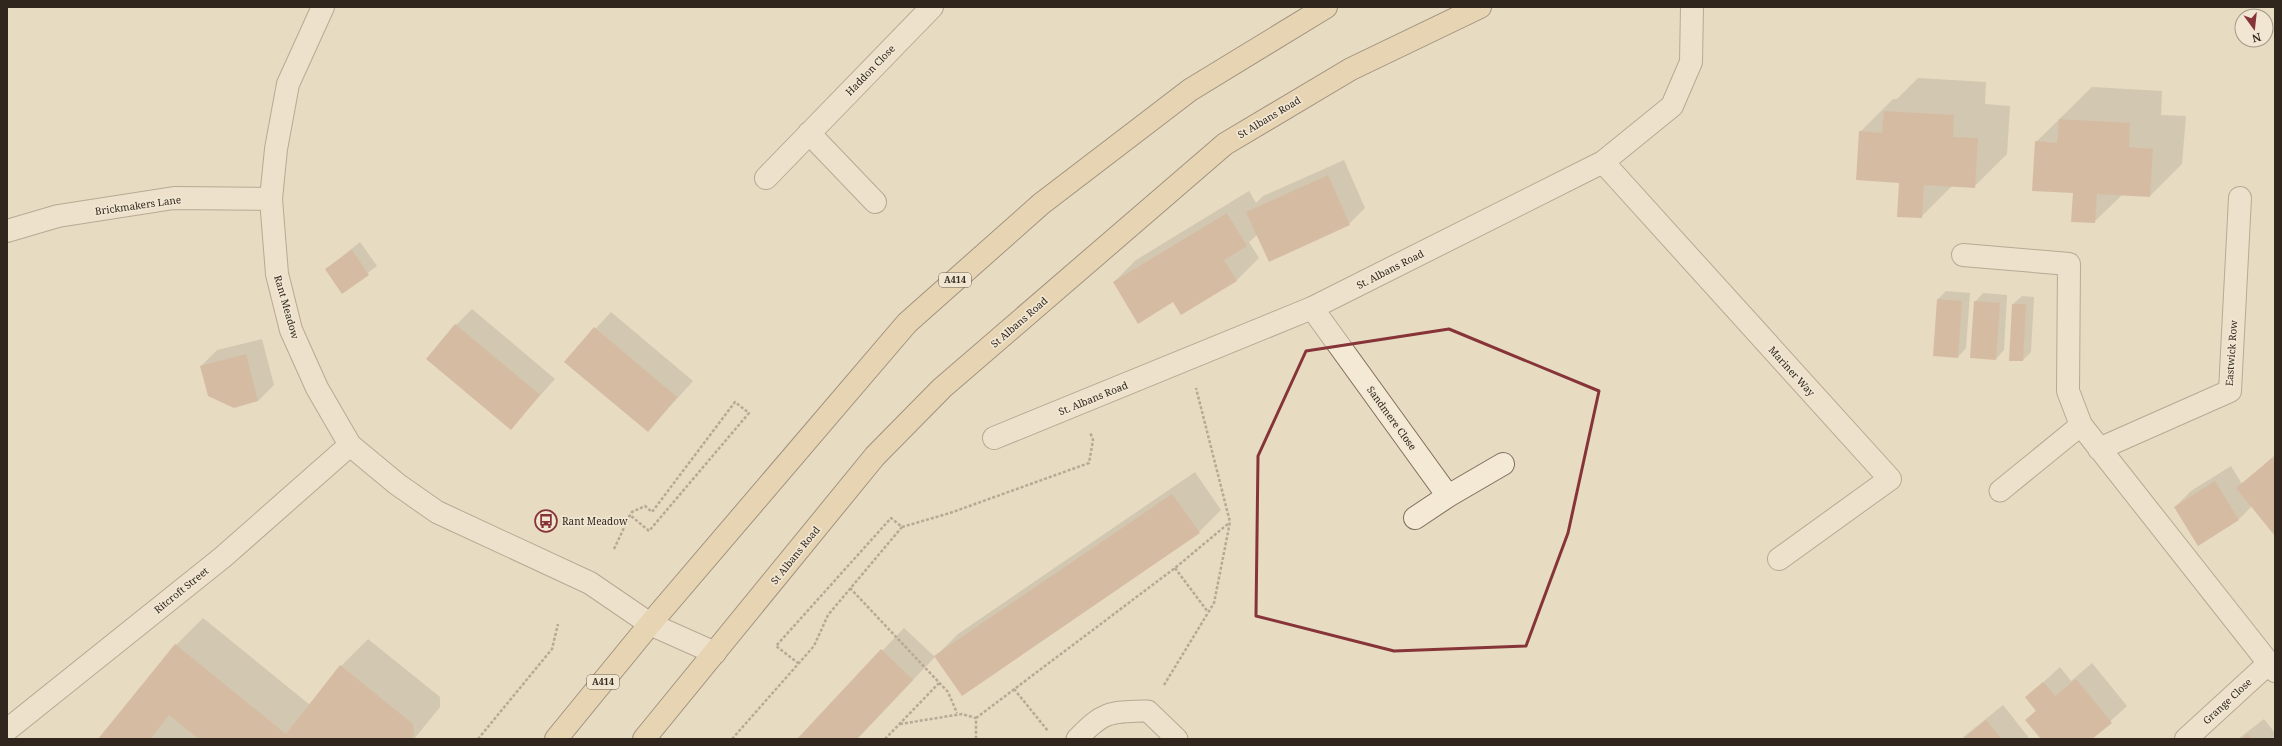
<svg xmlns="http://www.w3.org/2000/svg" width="2282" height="746" viewBox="0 0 2282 746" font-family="'Noto Serif',serif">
<rect width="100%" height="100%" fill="#e7dbc2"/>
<path fill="#0003" d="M 1918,78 L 1986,82 L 1985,104 L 2010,106 L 2007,154 L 1974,187 L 1953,185 L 1921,217 L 1900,182 L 1860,132 L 1893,99 L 1897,99 Z
M 2092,87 L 2162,91 L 2161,115 L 2186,116 L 2182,164 L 2150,196 L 2122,195 L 2094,222 L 2036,142 Z
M 1344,160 L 1365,208 L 1349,224 L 1257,235 L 1249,242 L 1259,258 L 1237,280 L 1182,314 L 1173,301 L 1114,282 L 1136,260 L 1249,191 L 1256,203 L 1263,196 Z
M 360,242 L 377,266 L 342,292 L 326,269 Z
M 1946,291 L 1970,293 L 1966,348 L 1958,357 L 1938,299 Z
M 1983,293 L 2007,295 L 2004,350 L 1996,359 L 1975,302 Z
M 2022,296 L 2034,297 L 2031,352 L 2023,360 L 2013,304 Z
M 472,309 L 555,379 L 510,429 L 456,325 Z
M 611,312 L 693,381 L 648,431 L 566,361 Z
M 262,339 L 274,385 L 258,401 L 201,366 L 217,350 Z
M 2275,455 L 2275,534 L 2252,506 L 2239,519 L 2199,544 L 2175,507 L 2191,491 L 2231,466 L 2242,484 Z
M 1195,472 L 1221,510 L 1199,532 L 936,656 L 958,634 Z
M 203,618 L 310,705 L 341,666 L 368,639 L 440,697 L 440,707 L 414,739 L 99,739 L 176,645 Z
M 904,628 L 935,657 L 857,739 L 798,739 Z
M 2092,663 L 2127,706 L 2091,739 L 2042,739 L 2027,720 L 2036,710 L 2026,698 L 2060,667 L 2071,681 Z
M 2003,705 L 2029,738 L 2028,739 L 1961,739 Z
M 2264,719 L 2275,733 L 2275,739 L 2238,739 Z"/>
<path fill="#c1967d" d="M 1884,111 L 1954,115 L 1953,137 L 1978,138 L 1975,188 L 1924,185 L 1922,218 L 1897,217 L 1899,183 L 1856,180 L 1859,131 L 1882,133 Z
M 2059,119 L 2130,123 L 2129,147 L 2153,149 L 2150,197 L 2097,194 L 2095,223 L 2071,222 L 2073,193 L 2032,191 L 2035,141 L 2057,143 Z
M 1328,175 L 1350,225 L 1269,262 L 1246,212 Z
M 1227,213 L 1247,246 L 1224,260 L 1237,281 L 1181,315 L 1173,302 L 1138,324 L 1113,282 Z
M 352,250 L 369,275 L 342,294 L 325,269 Z
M 1937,299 L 1962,301 L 1958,358 L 1933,356 Z
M 1974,301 L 2000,303 L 1996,360 L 1970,358 Z
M 2012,304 L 2026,304 L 2023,361 L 2009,361 Z
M 455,324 L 540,395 L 511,430 L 426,359 Z
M 594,327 L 677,397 L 648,432 L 564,362 Z
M 246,354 L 258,401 L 234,408 L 208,396 L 200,366 Z
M 2272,458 L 2275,462 L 2275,536 L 2236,488 Z
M 2215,481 L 2239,520 L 2198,546 L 2174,507 Z
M 1172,494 L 1200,533 L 962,696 L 934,656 Z
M 175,644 L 286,734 L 340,665 L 413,724 L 414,735 L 410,739 L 199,739 L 169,715 L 152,737 L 155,739 L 98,739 Z
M 881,649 L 913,680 L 857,739 L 797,739 Z
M 2076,679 L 2112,723 L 2092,739 L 2041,739 L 2025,720 L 2036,711 L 2025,697 L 2043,682 L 2055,696 Z
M 1986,720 L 2002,739 L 1963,739 Z
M 2248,734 L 2252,739 L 2242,739 Z"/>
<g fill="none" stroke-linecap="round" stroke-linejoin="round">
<g stroke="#7f6d5c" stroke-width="23">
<path id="lane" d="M 2000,491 L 2081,425
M 1077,739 C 1104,711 1109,712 1148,711 L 1177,739"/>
</g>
<g stroke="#7f6d5c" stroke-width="24">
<path id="street" d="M 323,7 L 288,84 L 276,149 L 271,199 L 277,274 L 291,330 L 317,388 L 350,445 L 397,484 L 437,512 L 590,583 L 650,624 L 715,653
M 809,133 L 875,202
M 1603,162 L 1890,479 L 1779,559
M 766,178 L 932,7
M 7,231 L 58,216 L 174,198 L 271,199
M 1963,255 L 2069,264 L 2068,391 L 2081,425 L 2275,671
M 1312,308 L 1448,496 L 1415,518
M 994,438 L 1312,308 L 1603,162 L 1672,106 L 1691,62 L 1692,7
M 2099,449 L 2230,391 L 2240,198
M 1448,496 L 1503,464
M 7,730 L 223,557 L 350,445
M 2186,739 L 2269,663"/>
</g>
<g stroke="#4d3c30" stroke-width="24">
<path id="primary" d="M 556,739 L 650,624 L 907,323 L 1041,204 L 1190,90 L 1326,7
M 644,739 L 875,456 L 942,388 L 1225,144 L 1351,69 L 1480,7"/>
</g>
<path stroke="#7f6d5c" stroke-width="2.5" stroke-dasharray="3 2" stroke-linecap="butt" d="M 902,527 L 950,513 L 1089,463 L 1093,440 L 1090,432
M 614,549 L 630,515 L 632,512 L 645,506 L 652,512 L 735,402 L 749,413 L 649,531 L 630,515
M 1175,568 L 1208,612
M 850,588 L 948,692 L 957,713
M 1164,685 L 1214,603 L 1230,522 L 1196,388
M 1014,689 L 1048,731
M 976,718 L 1175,568 L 1229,523
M 900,724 L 962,714 L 976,718 L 976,739
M 478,739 L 552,649 L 558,624
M 732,739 L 814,646 L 828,615 L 902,527 L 891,518 L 776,646 L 798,663
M 885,739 L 939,683"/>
<use href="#lane" stroke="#f3e9d4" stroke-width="21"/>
<use href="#street" stroke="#f3e9d4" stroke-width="22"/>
<use href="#primary" stroke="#e6cd9e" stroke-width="22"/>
</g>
<path d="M0 0H2282V746H0ZM 1449,329 L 1599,391 L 1568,533 L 1526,646 L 1394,651 L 1256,616 L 1258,456 L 1306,351 Z" fill="#e7dbc2" fill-opacity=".55" fill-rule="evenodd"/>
<path fill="none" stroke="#863438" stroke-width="3" stroke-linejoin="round" d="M 1449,329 L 1599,391 L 1568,533 L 1526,646 L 1394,651 L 1256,616 L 1258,456 L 1306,351 Z"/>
<defs>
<g id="bus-ring" transform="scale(1.15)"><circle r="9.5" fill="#f0e6d1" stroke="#863438" stroke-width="1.5"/><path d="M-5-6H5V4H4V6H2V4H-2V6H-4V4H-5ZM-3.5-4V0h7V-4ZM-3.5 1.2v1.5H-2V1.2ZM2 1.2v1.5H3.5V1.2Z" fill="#863438"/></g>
</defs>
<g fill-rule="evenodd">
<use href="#bus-ring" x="546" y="521"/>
</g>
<g text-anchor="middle" stroke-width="3.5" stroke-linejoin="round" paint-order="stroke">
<g fill="#f0e6d1" stroke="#6a6054" stroke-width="1">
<rect x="939" y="273" width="32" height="14" rx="3"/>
<rect x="587" y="675" width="32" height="14" rx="3"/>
</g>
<g font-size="9" font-weight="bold" fill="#31261e">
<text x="955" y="283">A414</text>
<text x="603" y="685">A414</text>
</g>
<g font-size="10" fill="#31261e" stroke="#f0e6d1">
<text transform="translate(870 70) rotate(-46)" y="4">Haddon Close</text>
<text transform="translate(1269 117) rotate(-31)" y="4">St Albans Road</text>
<text transform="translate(138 205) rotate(-8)" y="4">Brickmakers Lane</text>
<text transform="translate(1390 269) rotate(-27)" y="4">St. Albans Road</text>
<text transform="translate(287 307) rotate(74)" y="4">Rant Meadow</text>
<text transform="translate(1019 322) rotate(-41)" y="4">St Albans Road</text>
<text transform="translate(2231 353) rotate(-86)" y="4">Eastwick Row</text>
<text transform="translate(1792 371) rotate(48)" y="4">Mariner Way</text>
<text transform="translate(1093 398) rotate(-22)" y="4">St. Albans Road</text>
<text transform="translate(1392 418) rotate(54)" y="4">Sandmere Close</text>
<text transform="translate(795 555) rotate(-51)" y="4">St Albans Road</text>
<text transform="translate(181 590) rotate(-39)" y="4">Ritcroft Street</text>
<text transform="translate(2227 701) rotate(-43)" y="4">Grange Close</text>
</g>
<g font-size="10" fill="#31261e" stroke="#f0e6d1" text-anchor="start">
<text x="562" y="525">Rant Meadow</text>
</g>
</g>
<rect width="2282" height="746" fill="none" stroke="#31261e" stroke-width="16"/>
<g transform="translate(2254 28) rotate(165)"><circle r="19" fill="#f0e6d1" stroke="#a49989"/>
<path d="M0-3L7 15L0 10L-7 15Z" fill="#863438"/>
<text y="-6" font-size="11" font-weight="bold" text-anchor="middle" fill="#31261e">N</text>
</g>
</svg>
